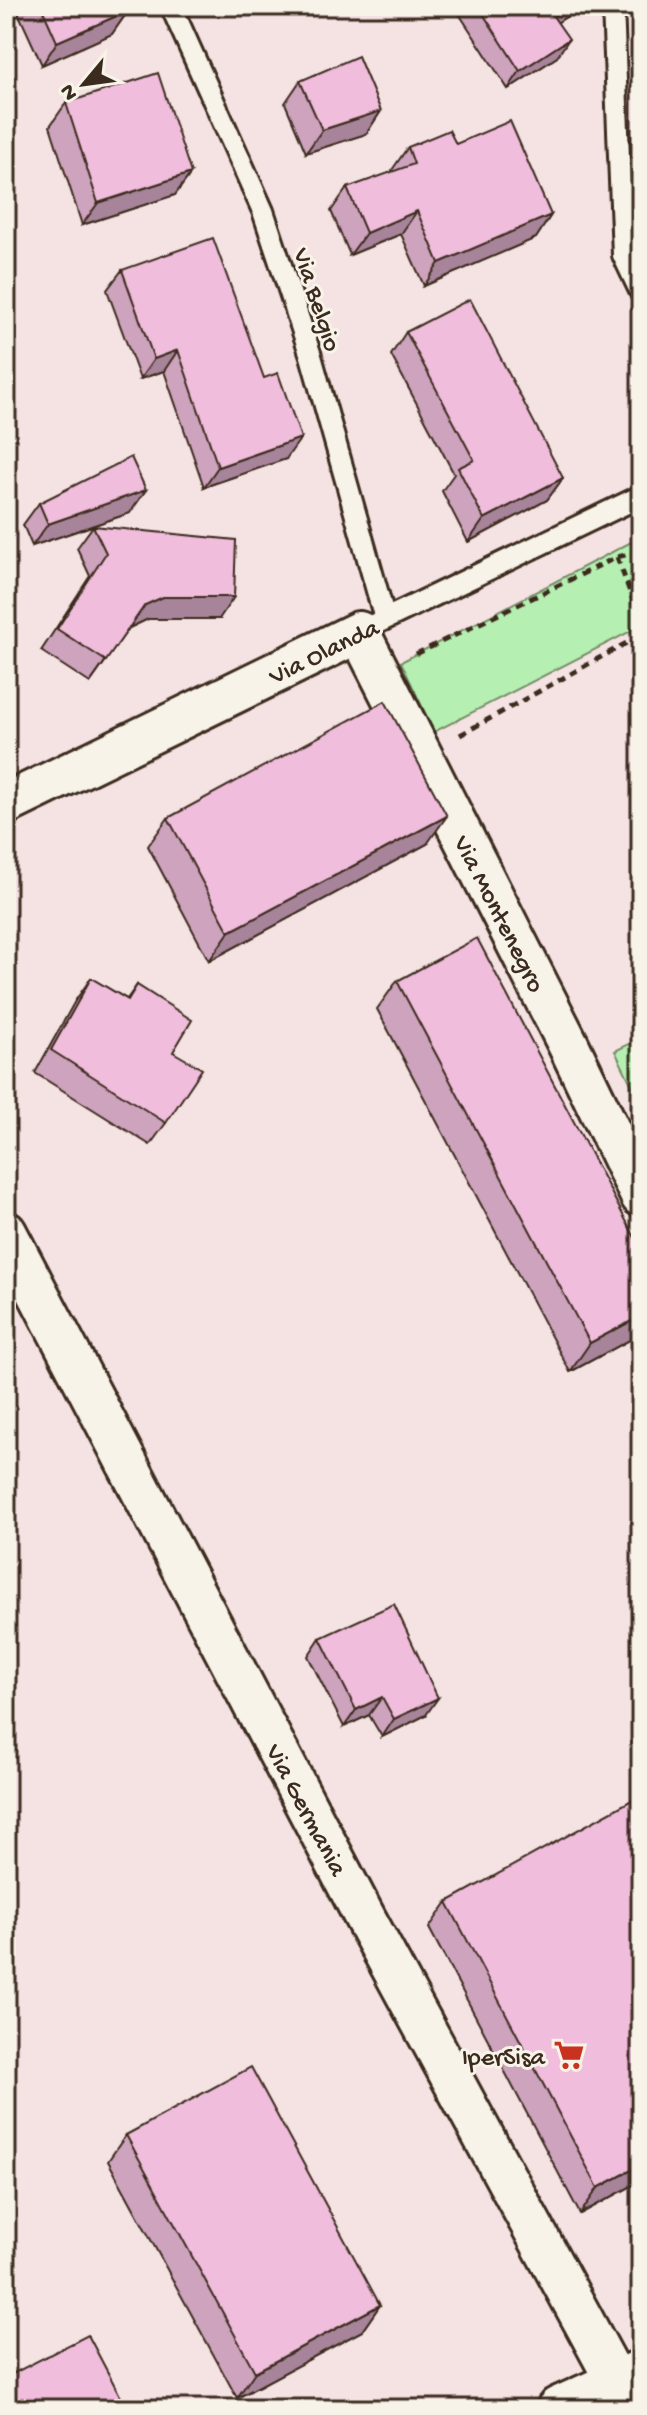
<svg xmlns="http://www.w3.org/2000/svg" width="647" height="2415" viewBox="0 0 647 2415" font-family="'Gochi Hand',sans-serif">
<rect width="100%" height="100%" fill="#f5e3e4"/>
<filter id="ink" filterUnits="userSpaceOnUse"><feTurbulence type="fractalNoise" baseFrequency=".0125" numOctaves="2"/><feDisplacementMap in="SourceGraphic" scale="16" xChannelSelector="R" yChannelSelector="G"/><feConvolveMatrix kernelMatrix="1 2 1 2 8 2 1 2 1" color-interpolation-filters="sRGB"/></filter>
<g filter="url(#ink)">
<path fill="#b5efb2" stroke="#788c68" stroke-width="2" d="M 641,537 L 641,626 L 434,732 L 401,662 Z
M 641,1038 L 641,1104 L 615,1051 Z"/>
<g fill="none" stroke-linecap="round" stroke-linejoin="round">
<g stroke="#3b2a1e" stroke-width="26">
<path id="lane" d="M 171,6 L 263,211 L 311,356 L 385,619
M 613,6 L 623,255 L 641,293
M 373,625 L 641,496"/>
</g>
<g stroke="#3b2a1e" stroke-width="46">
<path id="street" d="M 6,804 L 359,632 L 568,1044 L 641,1196
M 6,1232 L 365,1918 L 617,2383"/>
</g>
<g stroke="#3b2a1e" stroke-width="50">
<path id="secondary" d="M 559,2409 L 641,2372"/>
</g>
<path stroke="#3b2a1e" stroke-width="5" stroke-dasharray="8 6" stroke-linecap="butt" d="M 617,557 L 641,622
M 416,654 L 617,557 L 641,551
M 460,735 L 641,635"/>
<use href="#lane" stroke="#f7f3e8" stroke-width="20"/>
<use href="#street" stroke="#f7f3e8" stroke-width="40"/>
<use href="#secondary" stroke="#f7f3e8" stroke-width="44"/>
</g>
<path fill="#cea3bd" stroke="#3b2a1e" stroke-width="2" d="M 15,6 L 126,6 L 128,11 L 112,34 L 42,65 Z
M 454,6 L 575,6 L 569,15 L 558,22 L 557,57 L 508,89 Z
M 300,81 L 381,111 L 366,134 L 306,153 L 285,103 Z
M 66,103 L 191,173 L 175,195 L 82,225 L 50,126 Z
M 456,144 L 551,215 L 536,238 L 424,286 L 401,234 L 350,255 L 331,211 L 347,188 L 393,172 L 392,170 L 408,147 Z
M 122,270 L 286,459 L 204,487 L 164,371 L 140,379 L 107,290 Z
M 406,332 L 563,478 L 547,500 L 468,542 L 442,491 L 454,474 L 391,355 Z
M 39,503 L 130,513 L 32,546 L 23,525 Z
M 93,526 L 219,619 L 148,619 L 129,628 L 90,683 L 41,651 L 90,576 L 77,548 Z
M 168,818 L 427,844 L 209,961 L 148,846 Z
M 91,978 L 127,999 L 137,985 L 173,1052 L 166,1123 L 150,1145 L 35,1073 L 75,1001 Z
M 397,981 L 641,1334 L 570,1372 L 377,1009 Z
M 320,1638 L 426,1715 L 382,1737 L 369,1715 L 344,1727 L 308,1656 Z
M 447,1902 L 641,2181 L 580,2214 L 429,1928 Z
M 126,2135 L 380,2305 L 362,2331 L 237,2398 L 108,2161 Z"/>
<path fill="#a8849a" stroke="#3b2a1e" stroke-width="2" d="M 568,6 L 575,6 L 569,15 L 541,33 L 553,16 Z
M 128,11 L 112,34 L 42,65 L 57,42 Z
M 569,39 L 557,57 L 508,89 L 520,71 Z
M 381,111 L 366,134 L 306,153 L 322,130 Z
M 191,173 L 175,195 L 82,225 L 98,203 Z
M 417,211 L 401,234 L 350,255 L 366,233 Z
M 551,215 L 536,238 L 424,286 L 439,263 Z
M 178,350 L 164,371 L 140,379 L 154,359 Z
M 301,438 L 286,459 L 204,487 L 218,467 Z
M 563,478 L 547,500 L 468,542 L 484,519 Z
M 146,490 L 130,513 L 32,546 L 48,524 Z
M 163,597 L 234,597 L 219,619 L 148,619 L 129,628 L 90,683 L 145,605 Z
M 447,816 L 427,844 L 209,961 L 229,932 Z
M 641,1316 L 641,1334 L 570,1372 L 590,1343 Z
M 382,1697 L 369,1715 L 344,1727 L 356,1710 Z
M 438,1698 L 426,1715 L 382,1737 L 394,1719 Z
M 641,2165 L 641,2181 L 580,2214 L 598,2188 Z
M 380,2305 L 362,2331 L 237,2398 L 255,2372 Z"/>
<path fill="#f0bddc" stroke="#3b2a1e" stroke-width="2" d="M 41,6 L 126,6 L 128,11 L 57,42 Z
M 478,6 L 568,6 L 553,16 L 569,39 L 520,71 Z
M 358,56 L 381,111 L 322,130 L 300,81 Z
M 158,73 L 191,173 L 98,203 L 66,103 Z
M 510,121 L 551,215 L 439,263 L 417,211 L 366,233 L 347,188 L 414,164 L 408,147 L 449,130 L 456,144 Z
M 213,238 L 264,378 L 278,373 L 301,438 L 218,467 L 178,350 L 154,359 L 122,270 Z
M 470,299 L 563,478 L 484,519 L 458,468 L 474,460 L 406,332 Z
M 131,457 L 146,490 L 48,524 L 39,503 Z
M 93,526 L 236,540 L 234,597 L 163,597 L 145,605 L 106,661 L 57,629 L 106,553 Z
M 385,701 L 447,816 L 229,932 L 168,818 Z
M 477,938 L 641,1249 L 641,1316 L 590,1343 L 397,981 Z
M 91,978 L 128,1000 L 137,985 L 192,1020 L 173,1052 L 202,1069 L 166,1123 L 51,1050 Z
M 394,1604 L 438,1698 L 394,1719 L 382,1697 L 356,1710 L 320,1638 Z
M 641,1795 L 641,2165 L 598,2188 L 447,1902 Z
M 251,2067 L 380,2305 L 255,2372 L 126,2135 Z
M 88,2335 L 126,2407 L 123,2409 L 6,2409 L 6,2377 Z"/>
</g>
<defs>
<g id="supermarket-bare" transform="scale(2.4)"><path d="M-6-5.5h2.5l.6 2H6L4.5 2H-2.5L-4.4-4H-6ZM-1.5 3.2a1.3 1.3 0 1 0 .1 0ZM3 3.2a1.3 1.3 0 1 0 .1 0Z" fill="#c8321e" stroke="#f7f3e8" stroke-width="2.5" paint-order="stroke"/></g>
</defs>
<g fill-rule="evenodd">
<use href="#supermarket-bare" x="569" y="2055"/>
</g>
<g text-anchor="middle" stroke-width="6" stroke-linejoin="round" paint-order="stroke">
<g font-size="26" fill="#3b2a1e" stroke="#f7f3e8">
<text transform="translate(319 299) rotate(72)" y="9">Via Belgio</text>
<text transform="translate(323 650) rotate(-26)" y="9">Via Olanda</text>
<text transform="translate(501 913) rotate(63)" y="9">Via Montenegro</text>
<text transform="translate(308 1809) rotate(62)" y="9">Via Germania</text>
</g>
<g font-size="26" fill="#3b2a1e" stroke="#f7f3e8" text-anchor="end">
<text x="545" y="2064">IperSisa</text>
</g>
</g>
<rect width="647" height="2415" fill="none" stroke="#f7f3e8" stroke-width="32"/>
<rect x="16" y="16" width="615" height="2383" fill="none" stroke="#3b2a1e" stroke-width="3" filter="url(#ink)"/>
<g transform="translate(84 84) rotate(241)" stroke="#f7f3e8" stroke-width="6" paint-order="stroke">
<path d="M0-6L14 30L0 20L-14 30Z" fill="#3b2a1e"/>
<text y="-12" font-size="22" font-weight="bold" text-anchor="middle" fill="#3b2a1e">N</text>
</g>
</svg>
